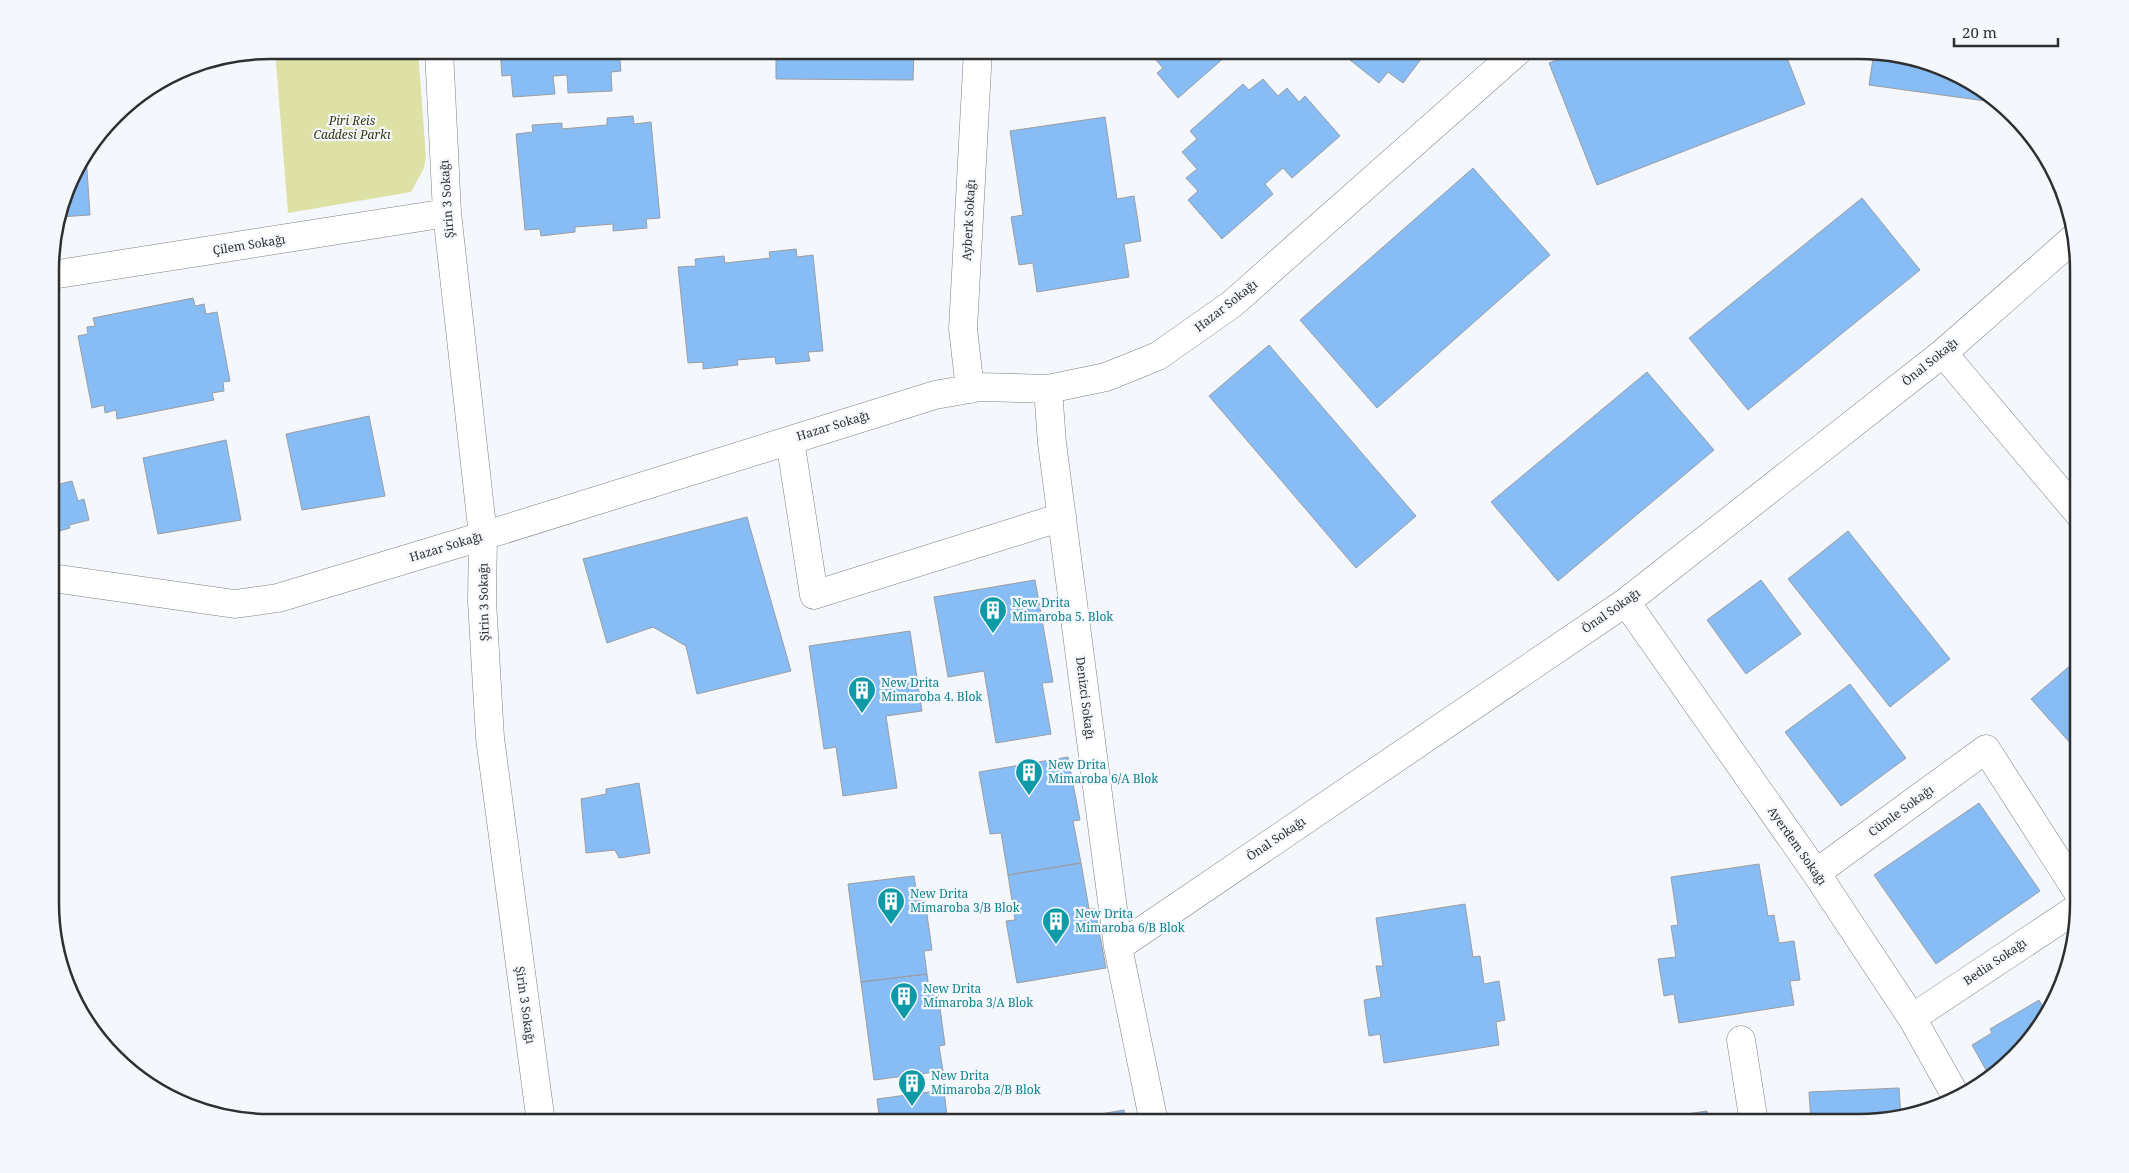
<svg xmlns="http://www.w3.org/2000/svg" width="2129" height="1173" viewBox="0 0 2129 1173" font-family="'Noto Serif',serif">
<rect width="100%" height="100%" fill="#f4f7fb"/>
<path fill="#dee1a5" d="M 275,50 L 418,50 L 426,157 L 424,168 L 411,192 L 288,213 Z"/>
<path fill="#87bcf5" stroke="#9b9ea2" d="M 500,50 L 619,50 L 621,71 L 611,72 L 612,91 L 568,93 L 567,75 L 553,76 L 555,94 L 513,97 L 511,75 L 502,76 Z
M 776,50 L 914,50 L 913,80 L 776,79 Z
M 1147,50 L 1233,50 L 1178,98 L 1157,73 L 1163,68 Z
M 1357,50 L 1428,50 L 1403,83 L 1388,72 L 1379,83 L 1350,60 Z
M 1583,50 L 1784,50 L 1805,104 L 1597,185 L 1549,63 Z
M 1874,52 L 1916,58 L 1969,79 L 1993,102 L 1869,85 Z
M 1263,79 L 1278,96 L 1287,88 L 1299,102 L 1305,96 L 1340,136 L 1292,178 L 1283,168 L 1265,184 L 1273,194 L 1222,239 L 1188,200 L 1198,191 L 1186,178 L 1197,169 L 1182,152 L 1197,139 L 1190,131 L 1243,84 L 1249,90 Z
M 633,116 L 634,124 L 651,122 L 660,218 L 646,219 L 647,228 L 613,231 L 613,224 L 575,227 L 575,232 L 541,236 L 540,229 L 525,230 L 516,134 L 533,132 L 532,125 L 562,123 L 562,129 L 607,125 L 607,118 Z
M 1105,117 L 1117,199 L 1134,196 L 1141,241 L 1124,244 L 1129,277 L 1037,292 L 1033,263 L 1019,265 L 1011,217 L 1023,215 L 1010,131 Z
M 86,155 L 90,215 L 59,217 L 73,172 Z
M 1473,168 L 1550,255 L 1377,408 L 1300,320 Z
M 1862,198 L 1920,270 L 1748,410 L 1689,338 Z
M 796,249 L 797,257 L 813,255 L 823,351 L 808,352 L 810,361 L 776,364 L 775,357 L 737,360 L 738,365 L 703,369 L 703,362 L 688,363 L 678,267 L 696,266 L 695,259 L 724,256 L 725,263 L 770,258 L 769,252 Z
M 193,298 L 195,306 L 204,304 L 206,314 L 217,312 L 230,381 L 223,382 L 224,391 L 212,393 L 214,400 L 117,419 L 116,410 L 105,413 L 104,405 L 92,408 L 78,336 L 88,334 L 87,327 L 95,326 L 93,318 Z
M 1269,345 L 1416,516 L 1356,568 L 1209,396 Z
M 1647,372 L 1714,450 L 1558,581 L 1491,502 Z
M 369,416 L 385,496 L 302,510 L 286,434 Z
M 226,440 L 241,520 L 158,534 L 143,458 Z
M 72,481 L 78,501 L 84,499 L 89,520 L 69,525 L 70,528 L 52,533 L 52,486 Z
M 747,517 L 791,671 L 697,694 L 686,646 L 653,627 L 607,643 L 583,559 Z
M 1848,531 L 1950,659 L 1890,707 L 1788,579 Z
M 1035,580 L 1053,682 L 1042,683 L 1051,734 L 996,743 L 984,671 L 948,677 L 934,597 Z
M 1761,580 L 1801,634 L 1746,674 L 1707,620 Z
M 910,631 L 922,711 L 886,716 L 897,788 L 843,796 L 836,747 L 824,749 L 809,646 Z
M 2079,658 L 2079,753 L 2031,699 Z
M 1850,684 L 1906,758 L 1841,806 L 1785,732 Z
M 1068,757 L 1080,820 L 1073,821 L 1081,863 L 1008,875 L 1001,833 L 990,834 L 979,772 Z
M 639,783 L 650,853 L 619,858 L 615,850 L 586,853 L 581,799 L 606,794 L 606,789 Z
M 1979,803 L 2040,891 L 1936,964 L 1874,875 Z
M 1081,863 L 1089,909 L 1095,909 L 1106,968 L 1017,983 L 1006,921 L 1015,920 L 1008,875 Z
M 1759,864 L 1768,916 L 1774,915 L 1779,943 L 1794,941 L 1800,980 L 1790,981 L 1794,1005 L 1679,1023 L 1674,994 L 1664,996 L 1658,959 L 1676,957 L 1671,926 L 1678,925 L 1671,877 Z
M 914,876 L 918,901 L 925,900 L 932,950 L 924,951 L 927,974 L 861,982 L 848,884 Z
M 1465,904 L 1473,957 L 1480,956 L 1484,984 L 1499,981 L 1505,1020 L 1496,1022 L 1499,1045 L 1384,1063 L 1380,1034 L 1369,1036 L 1364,1000 L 1381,997 L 1376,966 L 1383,966 L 1376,918 Z
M 927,974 L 930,994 L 938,993 L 945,1045 L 939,1046 L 943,1071 L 874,1080 L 861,982 Z
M 2039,1000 L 2048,1015 L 1990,1077 L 1972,1045 L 1992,1033 L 1990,1029 Z
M 1899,1088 L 1901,1117 L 1873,1123 L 1811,1123 L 1809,1092 Z
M 944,1090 L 947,1116 L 955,1115 L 956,1123 L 880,1123 L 877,1099 Z
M 1124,1110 L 1127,1123 L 1048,1123 Z
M 1707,1111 L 1708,1123 L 1625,1123 Z"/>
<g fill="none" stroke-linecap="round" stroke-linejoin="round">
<g stroke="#7d8083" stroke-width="29">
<path id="minor" d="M 439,50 L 447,213 L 483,536 L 482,601 L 490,738 L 541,1123
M 52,275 L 447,213
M 1943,353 L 2079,514
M 970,389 L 963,329 L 978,50
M 1048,389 L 1052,443 L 1118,947 L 1154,1123
M 790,440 L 814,595 L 1062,517
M 52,578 L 235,604 L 278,598 L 483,536 L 935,395 L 980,387 L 1048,389 L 1106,377 L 1158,356 L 1232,304 L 1519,50
M 1626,602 L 1816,873 L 1912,1018 L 1957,1098
M 1816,873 L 1986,749 L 2079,894
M 1118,947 L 1626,602 L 1943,353 L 2075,237
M 1912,1018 L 2079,907
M 1741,1040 L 1754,1123"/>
</g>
<use href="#minor" stroke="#fff" stroke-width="28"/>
</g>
<defs>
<g id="building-pin" transform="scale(1.4375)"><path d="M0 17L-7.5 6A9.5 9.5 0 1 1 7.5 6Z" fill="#0f9aa8" stroke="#f4f7fb"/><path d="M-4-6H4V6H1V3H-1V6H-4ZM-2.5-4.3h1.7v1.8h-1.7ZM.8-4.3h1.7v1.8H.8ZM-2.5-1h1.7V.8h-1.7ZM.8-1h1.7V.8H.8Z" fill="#fff"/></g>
</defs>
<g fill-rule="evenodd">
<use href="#building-pin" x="993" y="610"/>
<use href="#building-pin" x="862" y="690"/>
<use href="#building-pin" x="1029" y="772"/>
<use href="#building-pin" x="891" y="901"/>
<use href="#building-pin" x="1056" y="921"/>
<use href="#building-pin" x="904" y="996"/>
<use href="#building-pin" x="912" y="1083"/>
</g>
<g text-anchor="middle" stroke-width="4.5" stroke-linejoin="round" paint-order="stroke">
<g font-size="12" font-style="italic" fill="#38380d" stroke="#f4f7fb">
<text x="352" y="125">Piri Reis<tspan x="352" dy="14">Caddesi Parkı</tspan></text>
</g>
<g font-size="12" fill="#2e2f31" stroke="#f4f7fb">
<text transform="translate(447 199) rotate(-94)" y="4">Şirin 3 Sokağı</text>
<text transform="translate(969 220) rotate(-87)" y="4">Ayberk Sokağı</text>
<text transform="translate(249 245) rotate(-9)" y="4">Çilem Sokağı</text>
<text transform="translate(1226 306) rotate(-38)" y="4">Hazar Sokağı</text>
<text transform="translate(1930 362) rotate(-39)" y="4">Önal Sokağı</text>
<text transform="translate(833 426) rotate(-17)" y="4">Hazar Sokağı</text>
<text transform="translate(446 547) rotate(-17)" y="4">Hazar Sokağı</text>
<text transform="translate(484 602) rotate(-91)" y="4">Şirin 3 Sokağı</text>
<text transform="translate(1611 611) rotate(-35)" y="4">Önal Sokağı</text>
<text transform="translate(1085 698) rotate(83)" y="4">Denizci Sokağı</text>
<text transform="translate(1901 811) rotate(-36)" y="4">Cümle Sokağı</text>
<text transform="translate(1276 839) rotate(-34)" y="4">Önal Sokağı</text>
<text transform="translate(1797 846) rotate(55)" y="4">Ayerdem Sokağı</text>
<text transform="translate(1995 962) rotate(-34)" y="4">Bedia Sokağı</text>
<text transform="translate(525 1005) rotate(82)" y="4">Şirin 3 Sokağı</text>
</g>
<g font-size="12" fill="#0d838f" stroke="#f4f7fb" text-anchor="start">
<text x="1012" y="607">New Drita<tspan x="1012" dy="14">Mimaroba 5. Blok</tspan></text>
<text x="881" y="687">New Drita<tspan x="881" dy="14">Mimaroba 4. Blok</tspan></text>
<text x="1048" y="769">New Drita<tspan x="1048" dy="14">Mimaroba 6/A Blok</tspan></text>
<text x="910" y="898">New Drita<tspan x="910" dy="14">Mimaroba 3/B Blok</tspan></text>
<text x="1075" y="918">New Drita<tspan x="1075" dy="14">Mimaroba 6/B Blok</tspan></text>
<text x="923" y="993">New Drita<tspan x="923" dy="14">Mimaroba 3/A Blok</tspan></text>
<text x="931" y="1080">New Drita<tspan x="931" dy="14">Mimaroba 2/B Blok</tspan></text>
</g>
</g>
<path d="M0 0H2129V1173H0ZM270 59H1859A211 211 0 0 1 2070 270V903A211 211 0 0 1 1859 1114H270A211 211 0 0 1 59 903V270A211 211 0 0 1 270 59Z" fill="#f4f7fb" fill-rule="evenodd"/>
<path fill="none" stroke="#2e2f31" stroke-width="2.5" d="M270 59H1859A211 211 0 0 1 2070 270V903A211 211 0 0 1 1859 1114H270A211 211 0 0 1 59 903V270A211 211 0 0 1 270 59Z"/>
<path d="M1954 38v8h104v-8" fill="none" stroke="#2e2f31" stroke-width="2.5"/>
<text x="1962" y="38" font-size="15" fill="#2e2f31" stroke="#f4f7fb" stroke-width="4" paint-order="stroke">20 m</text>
</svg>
